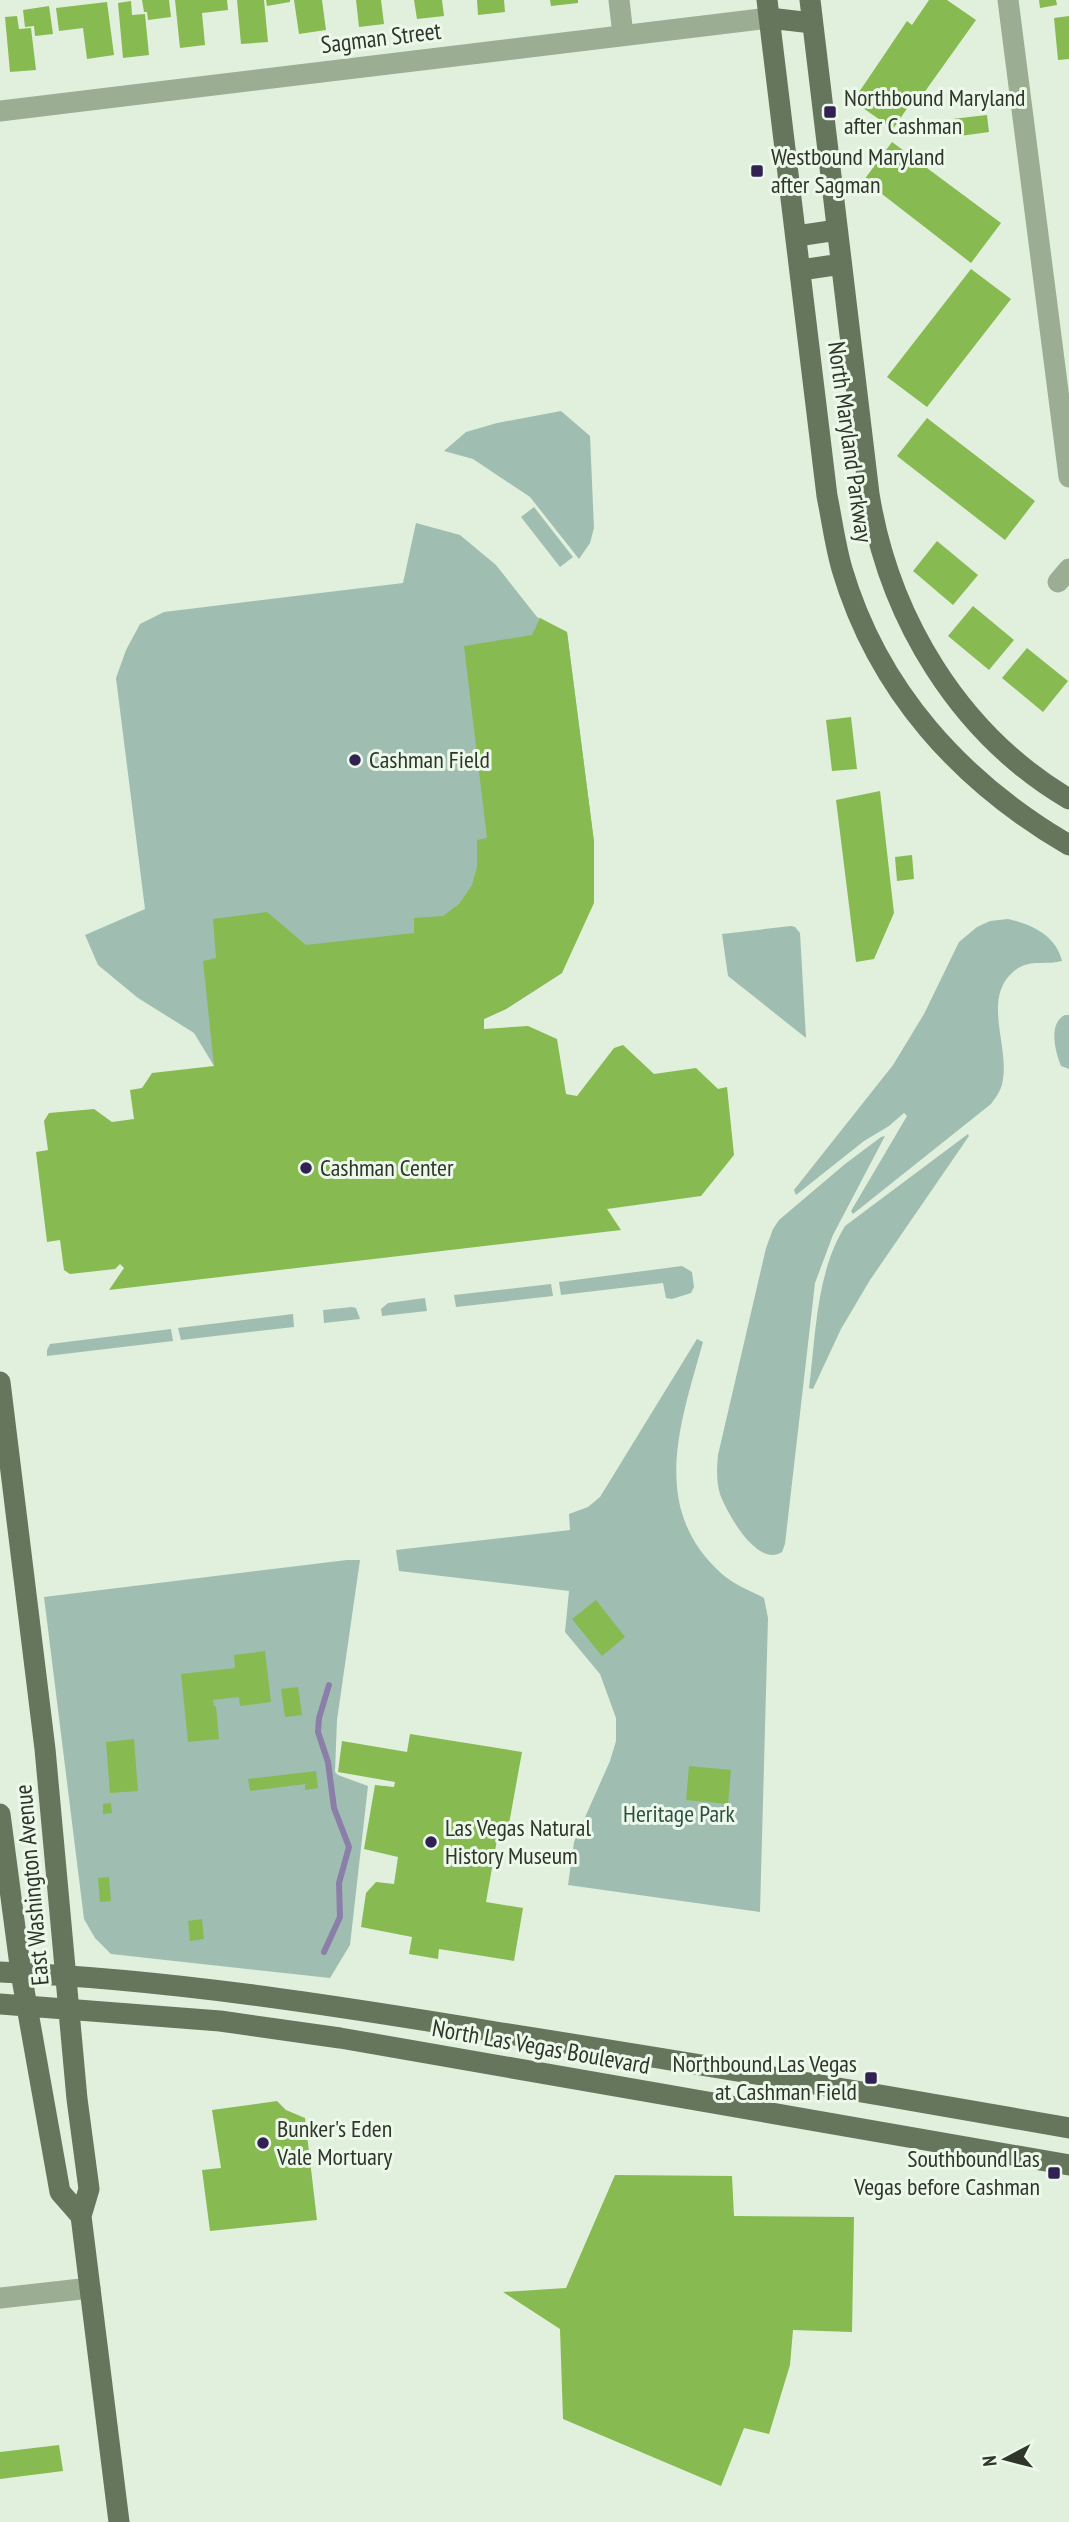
<svg xmlns="http://www.w3.org/2000/svg" width="1069" height="2522" viewBox="0 0 1069 2522" font-family="'PT Sans Narrow',sans-serif">
<rect width="100%" height="100%" fill="#e1f0dd"/>
<path fill="#9fbeb1" d="M 561,411 L 590,436 L 594,528 L 590,543 L 579,559 L 530,497 L 473,459 L 444,451 L 466,432 L 497,423 Z
M 534,507 L 573,557 L 560,567 L 521,517 Z
M 416,523 L 460,535 L 496,565 L 537,617 L 567,632 L 594,842 L 562,973 L 506,1009 L 484,1019 L 484,1029 L 214,1066 L 194,1033 L 138,998 L 98,965 L 85,935 L 145,909 L 116,678 L 126,650 L 140,624 L 164,612 L 403,583 Z
M 1008,919 C 1031,924 1056,935 1062,961 C 1049,965 1032,960 1020,967 C 979,992 1009,1043 1003,1079 C 1002,1089 997,1096 991,1104 L 853,1214 L 851,1211 L 907,1116 L 904,1113 L 889,1126 L 864,1141 L 796,1195 L 794,1190 L 893,1065 L 924,1014 L 959,942 L 977,927 L 990,921 Z
M 791,926 L 795,927 L 800,933 L 806,1038 L 728,976 L 722,934 Z
M 1065,1015 L 1069,1015 L 1069,1069 L 1061,1066 C 1055,1051 1048,1023 1065,1015 Z
M 968,1134 L 969,1136 L 870,1280 L 841,1329 L 813,1389 L 809,1388 C 816,1334 816,1273 845,1226 Z
M 885,1136 L 833,1235 L 815,1283 L 785,1544 L 782,1552 C 757,1568 727,1513 720,1494 C 716,1482 717,1467 718,1455 L 766,1248 L 773,1229 L 779,1220 L 845,1164 L 881,1137 Z
M 682,1266 L 692,1272 L 694,1287 L 691,1293 L 672,1299 L 666,1298 L 663,1283 L 561,1295 L 559,1282 Z
M 551,1284 L 553,1296 L 456,1307 L 454,1295 Z
M 425,1298 L 427,1311 L 382,1316 L 381,1309 L 388,1303 Z
M 352,1307 L 356,1308 L 360,1319 L 324,1323 L 323,1310 Z
M 293,1314 L 294,1327 L 181,1340 L 178,1328 Z
M 171,1329 L 173,1341 L 47,1356 L 47,1350 L 50,1344 Z
M 697,1339 L 703,1342 C 681,1422 648,1508 722,1574 C 733,1584 751,1591 764,1598 L 768,1618 L 760,1912 L 568,1885 L 574,1842 L 610,1761 L 616,1741 L 616,1718 L 600,1674 L 565,1632 L 569,1591 L 399,1571 L 396,1550 L 570,1530 L 569,1514 L 588,1507 L 600,1497 Z
M 347,1560 L 360,1560 L 337,1720 L 335,1772 L 338,1775 L 368,1786 L 350,1945 L 330,1978 L 111,1954 L 95,1938 L 84,1919 L 44,1597 Z"/>
<g fill="none" stroke-linecap="round" stroke-linejoin="round">
<path stroke="#8b7faa" stroke-width="6" d="M 324,1952 L 340,1917 L 339,1883 L 349,1847 L 334,1808 L 328,1762 L 318,1732 L 319,1718 L 329,1685"/>
</g>
<path fill="#87ba51" d="M 142,0 L 169,0 L 171,17 L 148,20 L 147,12 L 144,12 Z
M 175,0 L 227,0 L 228,10 L 202,13 L 205,45 L 180,48 Z
M 237,0 L 264,0 L 268,42 L 241,44 Z
M 266,0 L 290,0 L 290,2 L 267,6 Z
M 294,0 L 322,0 L 326,30 L 299,34 Z
M 356,0 L 381,0 L 384,24 L 359,27 Z
M 414,0 L 442,0 L 444,16 L 417,19 Z
M 477,0 L 504,0 L 505,12 L 478,15 Z
M 550,0 L 578,0 L 578,3 L 551,6 Z
M 929,0 L 947,0 L 976,20 L 921,97 L 917,94 L 893,129 L 853,101 L 907,21 L 912,25 Z
M 1039,0 L 1056,0 L 1057,5 L 1040,8 Z
M 131,1 L 132,15 L 145,14 L 149,55 L 123,58 L 118,3 Z
M 107,2 L 114,55 L 87,59 L 83,28 L 59,31 L 56,8 Z
M 49,6 L 53,34 L 35,36 L 34,26 L 25,27 L 23,10 Z
M 17,16 L 19,29 L 31,28 L 36,70 L 10,72 L 5,17 Z
M 1069,16 L 1069,59 L 1058,60 L 1054,18 Z
M 987,115 L 989,132 L 953,137 L 952,119 Z
M 892,142 L 1001,223 L 971,263 L 864,180 Z
M 971,269 L 1011,299 L 927,407 L 887,377 Z
M 927,418 L 1035,501 L 1005,540 L 897,456 Z
M 937,541 L 978,575 L 953,605 L 913,571 Z
M 973,606 L 1014,640 L 989,670 L 948,636 Z
M 540,618 L 567,632 L 594,842 L 594,903 L 562,973 L 506,1009 L 484,1019 L 484,1029 L 528,1026 L 557,1039 L 566,1094 L 577,1096 L 614,1048 L 623,1045 L 654,1074 L 696,1068 L 718,1089 L 727,1087 L 734,1155 L 701,1196 L 607,1209 L 621,1230 L 109,1290 L 124,1268 L 120,1264 L 115,1269 L 70,1274 L 64,1270 L 60,1240 L 47,1242 L 36,1152 L 48,1150 L 44,1121 L 49,1113 L 94,1109 L 112,1122 L 134,1119 L 130,1090 L 142,1088 L 152,1073 L 214,1066 L 203,961 L 216,958 L 213,919 L 267,912 L 306,945 L 414,933 L 414,918 L 443,916 L 459,904 L 472,885 L 477,867 L 477,840 L 487,838 L 464,646 L 532,635 Z
M 1027,648 L 1068,681 L 1043,712 L 1002,678 Z
M 851,717 L 857,769 L 832,771 L 826,720 Z
M 880,791 L 894,913 L 874,959 L 856,962 L 836,800 Z
M 912,855 L 914,879 L 897,881 L 895,857 Z
M 596,1600 L 625,1637 L 602,1656 L 572,1619 Z
M 265,1651 L 271,1702 L 240,1706 L 239,1697 L 213,1700 L 214,1706 L 216,1706 L 219,1739 L 188,1742 L 181,1674 L 235,1668 L 234,1655 Z
M 298,1687 L 302,1715 L 285,1717 L 281,1689 Z
M 410,1734 L 522,1752 L 507,1835 L 498,1834 L 486,1902 L 523,1908 L 514,1961 L 439,1949 L 438,1959 L 409,1954 L 412,1937 L 361,1927 L 366,1893 L 376,1882 L 394,1884 L 398,1857 L 364,1849 L 375,1785 L 394,1787 L 395,1782 L 338,1772 L 342,1741 L 407,1752 Z
M 134,1739 L 138,1791 L 110,1793 L 106,1742 Z
M 689,1766 L 731,1770 L 728,1804 L 686,1800 Z
M 316,1771 L 318,1788 L 305,1790 L 305,1784 L 250,1791 L 248,1779 Z
M 111,1803 L 112,1813 L 103,1814 L 103,1804 Z
M 109,1877 L 111,1901 L 100,1902 L 98,1878 Z
M 202,1919 L 204,1939 L 190,1941 L 188,1921 Z
M 277,2101 L 286,2110 L 305,2118 L 317,2220 L 210,2231 L 202,2170 L 221,2168 L 212,2110 Z
M 615,2175 L 732,2176 L 734,2216 L 854,2217 L 852,2332 L 793,2330 L 790,2365 L 769,2434 L 744,2428 L 721,2486 L 563,2419 L 560,2329 L 503,2292 L 566,2288 Z
M 59,2445 L 63,2471 L 0,2479 L 0,2452 Z"/>
<g fill="none" stroke-linecap="round" stroke-linejoin="round">
<path stroke="#9bad93" stroke-width="21" d="M 619,0 L 623,35
M 1008,0 L 1069,477
M 0,111 L 769,18
M 1058,582 L 1069,569
M 0,2298 L 90,2288"/>
<path stroke="#66765c" stroke-width="21" d="M 767,0 L 827,496 C 832,520 835,545 842,569 C 878,691 961,782 1069,845
M 810,0 L 869,494 C 889,618 959,734 1069,799
M 769,18 L 812,23
M 797,236 L 837,230
M 801,270 L 841,264
M 0,1382 L 45,1749 L 77,2099 L 89,2189 L 81,2216 L 119,2522
M 0,1814 L 21,1973 L 60,2192 L 81,2216
M 0,1972 C 167,1979 332,2005 496,2032 C 687,2062 878,2094 1069,2128
M 0,2004 L 220,2021 L 340,2038 L 1069,2165"/>
</g>
<g fill="#312253" stroke="#ecf8e9" stroke-width="2.5">
<rect x="823" y="105" width="14" height="14" rx="3.5"/>
<rect x="750" y="164" width="14" height="14" rx="3.5"/>
<circle cx="355" cy="760" r="7"/>
<circle cx="306" cy="1168" r="7"/>
<circle cx="431" cy="1842" r="7"/>
<rect x="864" y="2071" width="14" height="14" rx="3.5"/>
<circle cx="263" cy="2143" r="7"/>
<rect x="1047" y="2166" width="14" height="14" rx="3.5"/>
</g>
<g text-anchor="middle" stroke-width="6" stroke-linejoin="round" paint-order="stroke">
<g font-size="24" fill="#2e3529" stroke="#ecf8e9">
<text transform="translate(381 38) rotate(-7)" y="8">Sagman Street</text>
<text transform="translate(850 442) rotate(82)" y="8">North Maryland Parkway</text>
<text transform="translate(32 1885) rotate(-95)" y="8">East Washington Avenue</text>
<text transform="translate(541 2047) rotate(10)" y="8">North Las Vegas Boulevard</text>
</g>
<g font-size="24" fill="#2e3529" stroke="#ecf8e9" text-anchor="start">
<text x="844" y="106">Northbound Maryland<tspan x="844" dy="28">after Cashman</tspan></text>
<text x="771" y="165">Westbound Maryland<tspan x="771" dy="28">after Sagman</tspan></text>
<text x="369" y="768">Cashman Field</text>
<text x="320" y="1176">Cashman Center</text>
<text x="445" y="1836">Las Vegas Natural<tspan x="445" dy="28">History Museum</tspan></text>
<text x="857" y="2072" text-anchor="end">Northbound Las Vegas<tspan x="857" dy="28">at Cashman Field</tspan></text>
<text x="277" y="2137">Bunker's Eden<tspan x="277" dy="28">Vale Mortuary</tspan></text>
<text x="1040" y="2167" text-anchor="end">Southbound Las<tspan x="1040" dy="28">Vegas before Cashman</tspan></text>
</g>
<g font-size="24" fill="#2f5144" stroke="#ecf8e9">
<text x="679" y="1822">Heritage Park</text>
</g>
</g>
<g transform="translate(1006 2459) rotate(263)" stroke="#ecf8e9" stroke-width="5" paint-order="stroke">
<path d="M0-5L12 26L0 18L-12 26Z" fill="#2e3529"/>
<text y="-10" font-size="19" font-weight="bold" text-anchor="middle" fill="#2e3529">N</text>
</g>
</svg>
